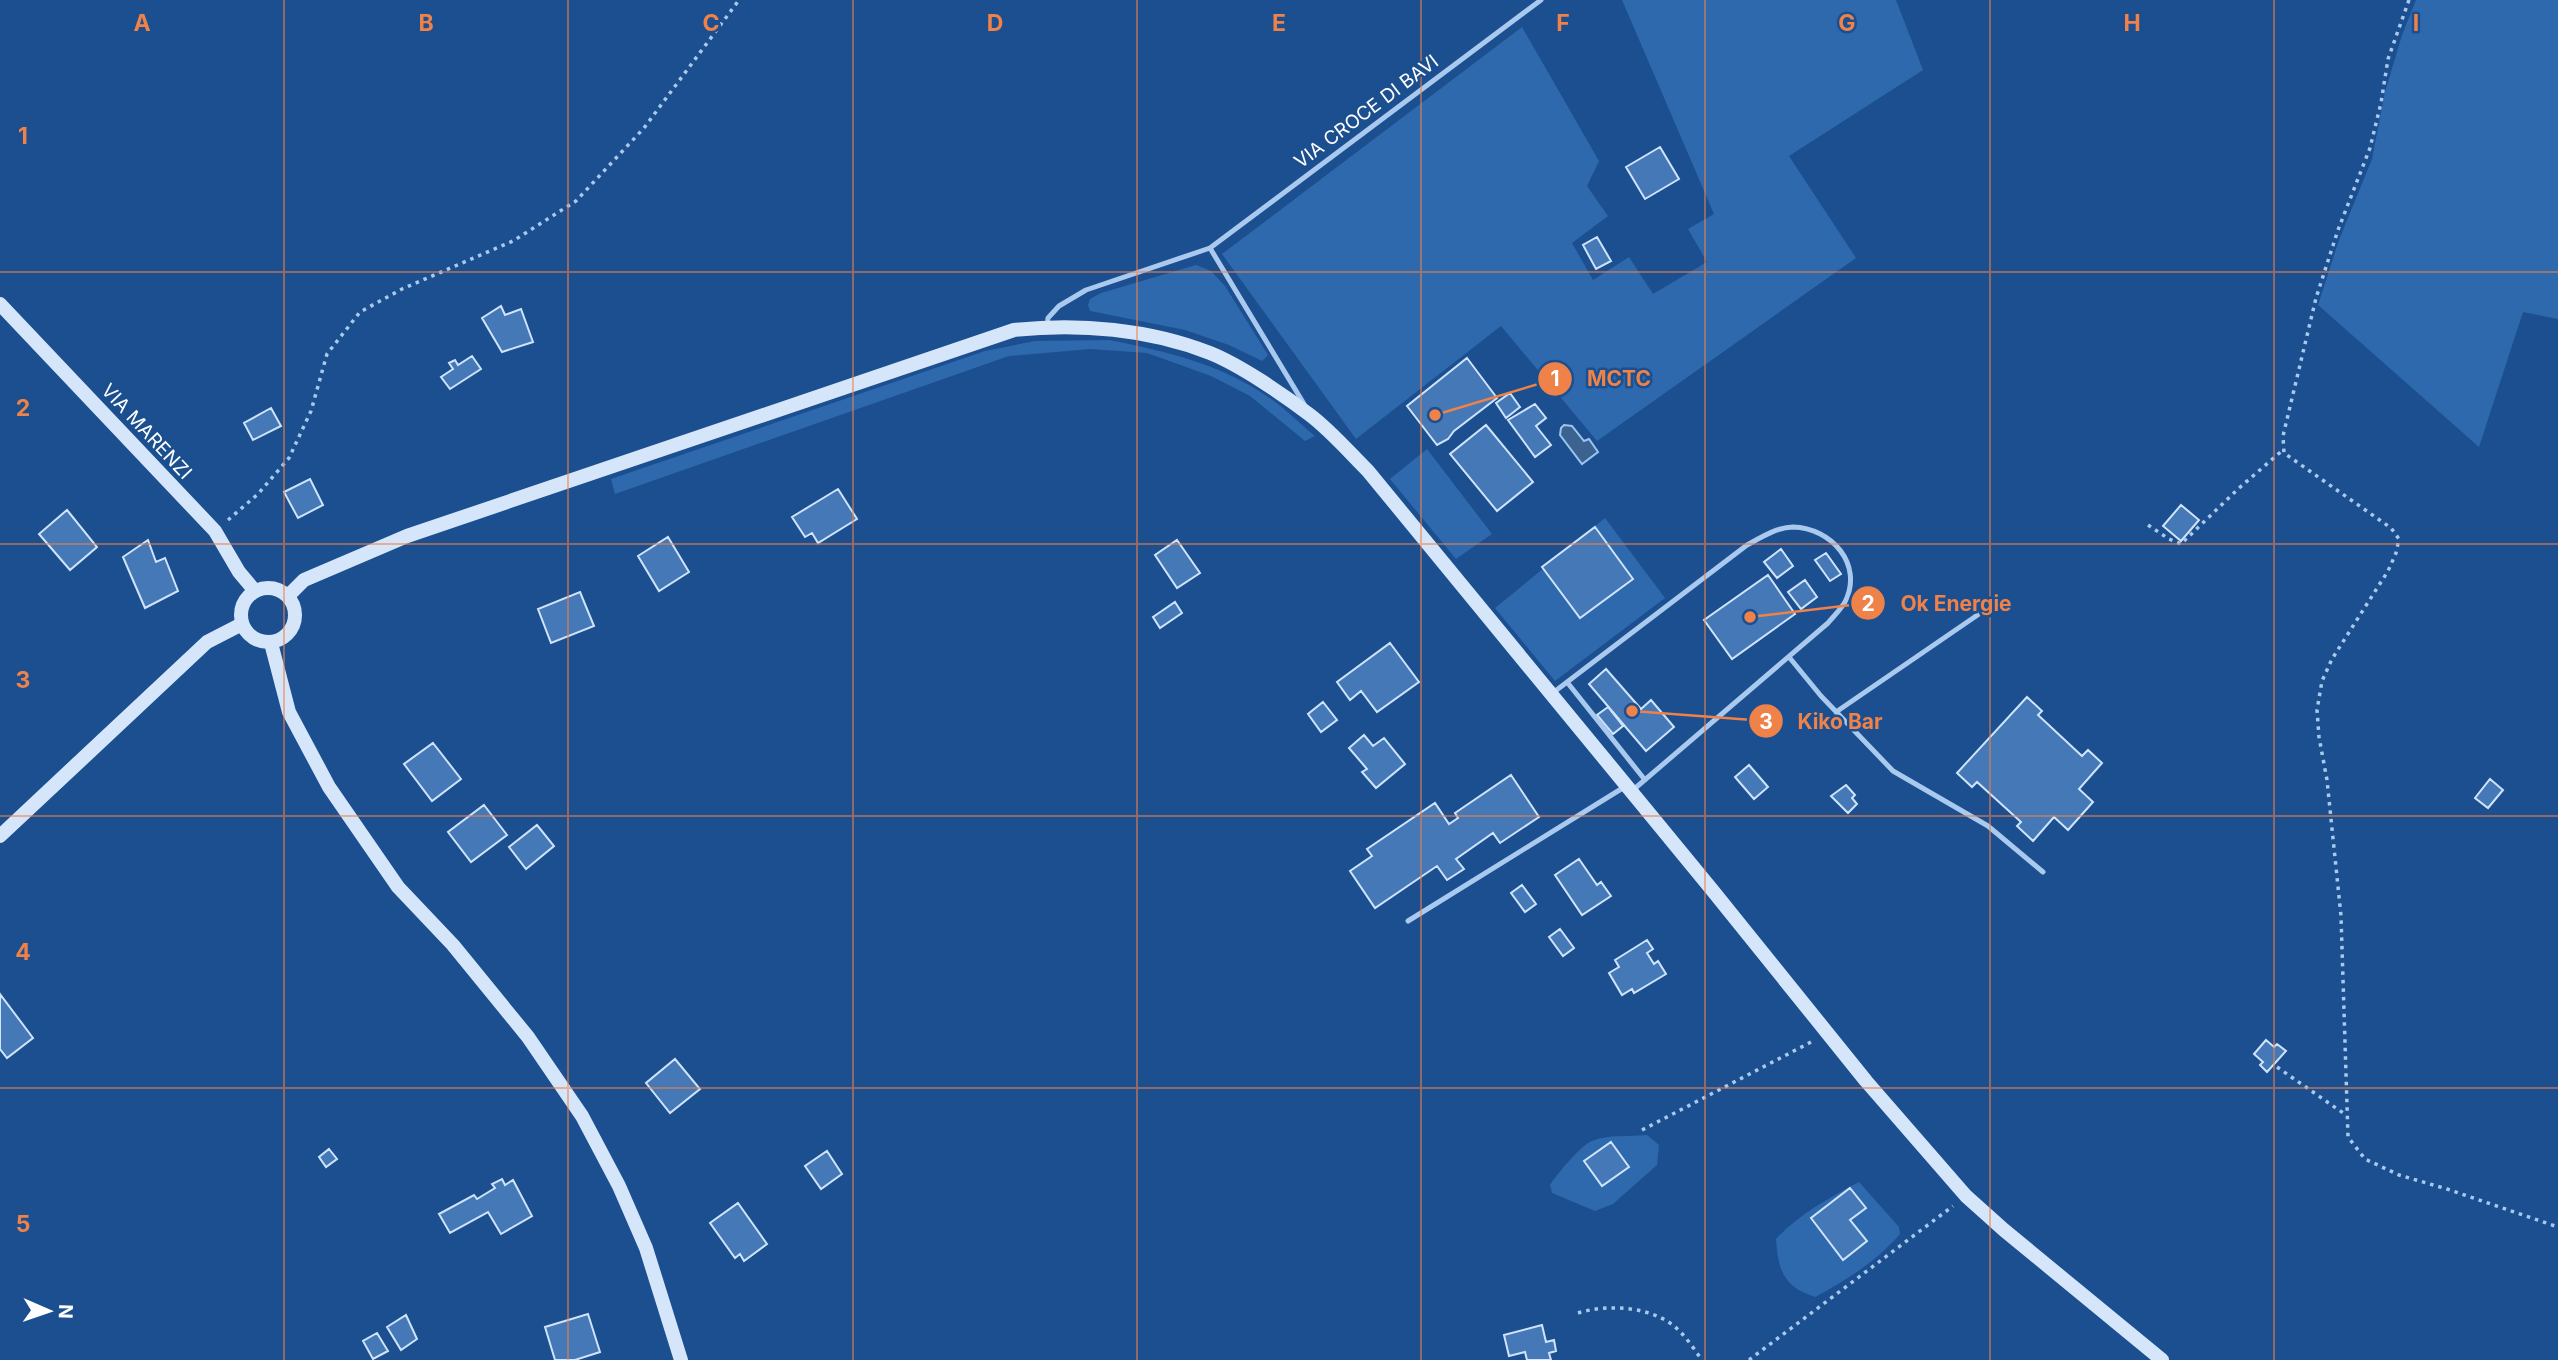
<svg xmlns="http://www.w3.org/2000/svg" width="2558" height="1360" viewBox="0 0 2558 1360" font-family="Inter,sans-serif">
<rect width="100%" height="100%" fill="#1b4f8f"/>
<path fill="#2e69ad" d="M 1622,0 L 1896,0 L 1923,70 L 1789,156 L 1856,258 L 1597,441 L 1501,326 L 1356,439 L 1222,254 L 1522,27 L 1599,161 L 1587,186 L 1608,216 L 1572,243 L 1593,280 L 1629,257 L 1653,294 L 1707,262 L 1688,229 L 1714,214 Z
M 2416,0 L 2558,0 L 2558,319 L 2523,312 L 2479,447 L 2318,305 L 2339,240 L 2372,159 L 2385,92 L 2402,35 Z
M 1196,265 L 1211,271 L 1225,286 L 1268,355 L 1262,361 L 1229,345 L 1185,330 L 1090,311 L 1088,305 L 1090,299 L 1101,293 Z
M 1109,340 C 1165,351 1221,364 1268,397 C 1285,408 1299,423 1315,436 L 1305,441 L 1250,396 L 1211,376 L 1147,353 L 1090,349 L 1009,356 L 615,494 L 611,479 L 985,351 L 1035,341 Z
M 1427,449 L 1492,534 L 1456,559 L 1390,479 Z
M 1605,518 L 1665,598 L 1555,681 L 1495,608 Z
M 1647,1135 L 1659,1145 L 1657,1165 L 1613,1204 L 1595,1211 L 1552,1193 L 1550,1185 C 1557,1174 1581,1145 1592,1141 C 1608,1134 1629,1137 1647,1135 Z
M 1859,1182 L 1899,1227 L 1900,1234 C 1877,1261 1847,1280 1815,1297 C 1784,1287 1778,1271 1776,1239 C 1799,1214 1829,1198 1859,1182 Z"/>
<path fill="#3c6290" stroke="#9cc4f0" stroke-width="2" d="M 1564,425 L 1572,426 L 1584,441 L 1589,439 L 1598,452 L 1582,464 L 1560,435 L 1561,428 Z"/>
<path fill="#4478b7" stroke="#cfe3fa" stroke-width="2" d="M 1660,147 L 1679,179 L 1645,199 L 1626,167 Z
M 1597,237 L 1611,261 L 1596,269 L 1583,245 Z
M 501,306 L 505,315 L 521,309 L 533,342 L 502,352 L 482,318 Z
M 472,356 L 481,369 L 450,389 L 441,377 L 453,369 L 449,363 L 455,360 L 458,365 Z
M 1467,358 L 1497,398 L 1454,431 L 1448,439 L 1437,445 L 1407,406 Z
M 1510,393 L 1520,407 L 1506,418 L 1496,403 Z
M 1535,404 L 1546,418 L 1536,426 L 1551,445 L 1535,457 L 1508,420 Z
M 271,408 L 281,426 L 253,440 L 244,423 Z
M 1486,425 L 1533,482 L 1497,511 L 1450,454 Z
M 310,479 L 323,505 L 298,518 L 284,492 Z
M 838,489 L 857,519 L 818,543 L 812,533 L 805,537 L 792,517 Z
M 2181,505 L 2199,520 L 2181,541 L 2163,526 Z
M 67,510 L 97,547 L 70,570 L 39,534 Z
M 1595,527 L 1633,579 L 1580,618 L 1542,567 Z
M 668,537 L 689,572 L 659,591 L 638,556 Z
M 148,540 L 156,562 L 165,558 L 178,591 L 145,608 L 123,557 Z
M 1177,540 L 1200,573 L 1177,588 L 1155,555 Z
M 1781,549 L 1793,566 L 1777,578 L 1764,562 Z
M 1826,553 L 1841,574 L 1830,581 L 1815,560 Z
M 1768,575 L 1795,614 L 1732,659 L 1704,620 Z
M 1805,580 L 1817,597 L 1801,609 L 1788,592 Z
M 580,592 L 594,626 L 551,643 L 538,609 Z
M 1175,602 L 1182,613 L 1160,628 L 1153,617 Z
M 1390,643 L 1419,682 L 1377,712 L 1361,691 L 1350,700 L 1337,682 Z
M 1606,669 L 1641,709 L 1651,700 L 1674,727 L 1646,751 L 1589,684 Z
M 2027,697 L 2042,711 L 2038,715 L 2082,756 L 2088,750 L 2102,763 L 2079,789 L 2093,802 L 2068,830 L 2054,817 L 2033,841 L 2017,826 L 2021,822 L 1977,782 L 1972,787 L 1957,773 Z
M 1323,702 L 1337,720 L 1321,732 L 1308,714 Z
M 1608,707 L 1623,726 L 1613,734 L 1597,715 Z
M 1364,735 L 1373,746 L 1384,738 L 1405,764 L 1376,788 L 1362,772 L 1367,769 L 1349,748 Z
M 433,743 L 461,779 L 432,801 L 404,764 Z
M 1749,765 L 1768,787 L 1754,799 L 1735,777 Z
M 1511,775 L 1539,817 L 1500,843 L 1493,833 L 1456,859 L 1464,869 L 1447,880 L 1437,866 L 1375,908 L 1350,871 L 1372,856 L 1367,849 L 1435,803 L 1449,824 L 1458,818 L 1455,813 Z
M 2490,779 L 2503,790 L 2488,808 L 2475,798 Z
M 1846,785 L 1855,795 L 1852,798 L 1857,804 L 1848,813 L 1831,796 Z
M 484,805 L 507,835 L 471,862 L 448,832 Z
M 537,825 L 554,846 L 526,869 L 509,847 Z
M 1579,859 L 1597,885 L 1601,882 L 1611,896 L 1582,915 L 1555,875 Z
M 1522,885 L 1536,904 L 1525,912 L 1511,893 Z
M 1560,929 L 1574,948 L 1563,956 L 1549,937 Z
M 1647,940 L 1653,949 L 1647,953 L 1654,964 L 1658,961 L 1666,974 L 1634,993 L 1632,989 L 1622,995 L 1609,973 L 1619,967 L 1615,960 Z
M 0,994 L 33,1038 L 7,1058 L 0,1049 Z
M 2266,1040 L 2274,1047 L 2277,1044 L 2286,1051 L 2267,1072 L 2260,1065 L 2263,1062 L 2254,1054 Z
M 675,1059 L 700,1089 L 670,1113 L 646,1083 Z
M 1611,1142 L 1629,1167 L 1602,1186 L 1584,1161 Z
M 329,1149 L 337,1159 L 326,1167 L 319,1157 Z
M 827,1151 L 842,1174 L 821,1189 L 805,1166 Z
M 502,1179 L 505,1185 L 513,1180 L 532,1216 L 501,1234 L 488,1212 L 450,1233 L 439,1214 L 474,1195 L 477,1199 L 495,1188 L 492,1184 Z
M 1850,1188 L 1866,1208 L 1850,1220 L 1867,1241 L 1843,1260 L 1811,1218 Z
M 738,1203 L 767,1244 L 744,1261 L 740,1254 L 735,1258 L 710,1223 Z
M 588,1314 L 600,1352 L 575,1360 L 555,1360 L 545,1327 Z
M 406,1315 L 417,1339 L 401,1350 L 387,1327 Z
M 1542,1325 L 1546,1342 L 1554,1340 L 1556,1351 L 1549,1353 L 1551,1360 L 1527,1360 L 1525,1352 L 1509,1356 L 1504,1335 Z
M 377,1333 L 388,1351 L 373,1359 L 363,1341 Z"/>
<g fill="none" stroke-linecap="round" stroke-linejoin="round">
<path stroke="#a9c9ee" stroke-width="3.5" stroke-dasharray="3.5 5" stroke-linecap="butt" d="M 2409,0 L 2388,59 L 2381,103 L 2370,148 L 2338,230 L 2316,298 L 2283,436 L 2284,453 L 2391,528 L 2399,539 L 2396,553 L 2388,571 L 2332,659 L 2322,681 L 2317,710 L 2319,737 L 2327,780 L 2341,916 L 2348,1137 L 2365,1159 L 2399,1175 L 2447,1189 L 2558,1227
M 228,520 L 258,494 L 289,458 L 311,411 L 327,354 L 360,312 L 402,289 L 513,241 L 576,201 L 644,128 L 739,0
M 2148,525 L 2169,539 L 2181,544 L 2238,489 L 2284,449
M 2277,1067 L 2346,1115
M 1642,1130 L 1813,1041
M 1578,1313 C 1607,1304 1649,1306 1674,1326 C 1685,1335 1694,1349 1702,1360
M 1749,1360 L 1953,1206"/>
<path stroke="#a9c9ee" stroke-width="5" d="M 1210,248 L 1304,404
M 1047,326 L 1048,318 L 1059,306 L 1086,290 L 1210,248 L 1541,0
M 1789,657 L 1821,696 L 1893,771 L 1988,826 L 2043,872
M 1567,682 L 1645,780
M 1554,692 L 1747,545 C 1760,538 1777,527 1793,527 C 1831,528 1864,564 1845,602 C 1841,609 1833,617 1828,623 L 1633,790
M 1836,712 L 1979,614
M 1408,921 L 1626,786"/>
<path stroke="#d6e6fa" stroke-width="14" d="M 0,304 L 215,531 L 239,572 L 255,591
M241 615a27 27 0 1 1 54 0a27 27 0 1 1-54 0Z
M 288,596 L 304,580 L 407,536 L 1014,330 C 1079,323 1149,329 1210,353 C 1240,365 1284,395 1310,415 C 1331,431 1349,452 1368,471 L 1713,891 L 1866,1081 L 1966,1196 L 2004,1230 L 2162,1360
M 271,643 L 289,712 L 329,787 L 398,887 L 453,945 L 528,1037 L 582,1116 L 619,1186 L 646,1248 L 681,1360
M 0,836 L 207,642 L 242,624"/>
</g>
<path fill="none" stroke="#ee8249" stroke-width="2" stroke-opacity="0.55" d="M 284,0 L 284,1360M 568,0 L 568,1360M 853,0 L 853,1360M 1137,0 L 1137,1360M 1421,0 L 1421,1360M 1705,0 L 1705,1360M 1990,0 L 1990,1360M 2274,0 L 2274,1360M 0,272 L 2558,272M 0,544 L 2558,544M 0,816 L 2558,816M 0,1088 L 2558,1088"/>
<g text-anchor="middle" stroke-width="5" stroke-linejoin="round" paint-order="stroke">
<g font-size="19" fill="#fff" stroke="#1b4f8f">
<text transform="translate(1366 111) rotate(-37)" y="7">VIA CROCE DI BAVI</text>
<text transform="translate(147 431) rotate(47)" y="7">VIA MARENZI</text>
</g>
</g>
<g font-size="23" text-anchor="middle" font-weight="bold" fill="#ee8249" stroke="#1b4f8f" stroke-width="5" stroke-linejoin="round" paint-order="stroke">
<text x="142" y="31">A</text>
<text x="426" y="31">B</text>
<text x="711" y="31">C</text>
<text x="995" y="31">D</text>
<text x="1279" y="31">E</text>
<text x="1563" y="31">F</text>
<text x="1847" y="31">G</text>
<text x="2132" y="31">H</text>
<text x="2416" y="31">I</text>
<text x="23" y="144">1</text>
<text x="23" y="416">2</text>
<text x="23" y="688">3</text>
<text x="23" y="960">4</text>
<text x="23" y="1232">5</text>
</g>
<path fill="none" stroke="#ee8249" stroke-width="2.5" d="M1435 415L1555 379M1750 617L1868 603M1632 711L1766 721"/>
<g fill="#ee8249" stroke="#1b4f8f" stroke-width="2.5">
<circle cx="1435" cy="415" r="7"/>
<circle cx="1750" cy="617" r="7"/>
<circle cx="1632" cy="711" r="7"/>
<circle cx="1555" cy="379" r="18"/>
<circle cx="1868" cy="603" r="18"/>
<circle cx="1766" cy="721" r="18"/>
</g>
<g font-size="21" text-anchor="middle" font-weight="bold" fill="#fff">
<text x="1555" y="386">1</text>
<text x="1868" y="611">2</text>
<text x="1766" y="729">3</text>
</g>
<g font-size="21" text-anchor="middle" font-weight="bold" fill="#ee8249" stroke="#1b4f8f" stroke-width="5" stroke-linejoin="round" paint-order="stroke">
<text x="1619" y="386">MCTC</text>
<text x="1956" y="611">Ok Energie</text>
<text x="1840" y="729">Kiko Bar</text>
</g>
<g transform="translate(49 1311) rotate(92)" stroke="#1b4f8f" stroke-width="5" paint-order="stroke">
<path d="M0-5L12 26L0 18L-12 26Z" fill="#ffffff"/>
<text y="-10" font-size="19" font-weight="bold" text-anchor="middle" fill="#ffffff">N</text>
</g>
</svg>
